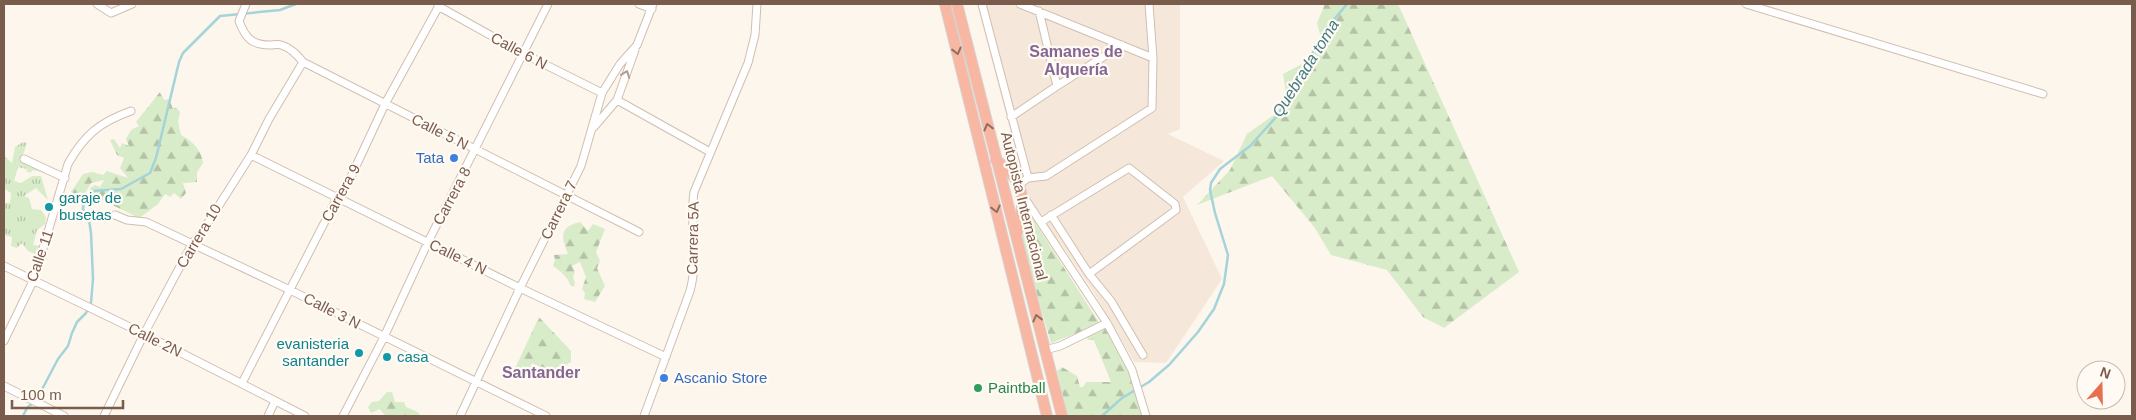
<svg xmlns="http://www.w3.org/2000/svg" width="2136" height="420" viewBox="0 0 2136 420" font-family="Helvetica,sans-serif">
<defs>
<pattern id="grass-tufts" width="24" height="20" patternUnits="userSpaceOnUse" patternTransform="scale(1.25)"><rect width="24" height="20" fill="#d8ecc9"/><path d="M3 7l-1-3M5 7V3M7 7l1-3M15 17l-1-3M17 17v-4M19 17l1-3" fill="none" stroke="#b4c2a5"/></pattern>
<pattern id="forest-firs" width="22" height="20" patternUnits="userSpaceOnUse" patternTransform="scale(1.25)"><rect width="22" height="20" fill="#d8ecc9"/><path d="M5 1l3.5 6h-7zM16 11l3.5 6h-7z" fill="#b4c2a5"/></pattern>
</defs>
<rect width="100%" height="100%" fill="#fdf6ec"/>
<path fill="#f5e8da" d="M 977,4 L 1180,4 L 1180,129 L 1168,134 L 1224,161 L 1183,197 L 1222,279 L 1166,363 L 1134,362 L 1093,291 L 1061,244 L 1034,220 Z"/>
<path fill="url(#grass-tufts)" d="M 23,142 L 27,143 L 23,155 L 44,168 L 42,172 L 32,170 L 31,173 L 26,171 L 27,169 L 18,167 L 14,181 L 21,183 L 32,176 L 41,176 L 48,200 L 36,188 L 24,196 L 29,198 L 32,209 L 41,210 L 46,217 L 45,224 L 37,230 L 33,245 L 39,246 L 41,250 L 35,254 L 28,251 L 22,243 L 17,248 L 11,246 L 12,237 L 4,235 L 4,203 L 10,203 L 11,193 L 4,189 L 4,156 L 12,163 L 15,147 Z"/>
<path fill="url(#forest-firs)" d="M 1325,4 L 1398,4 L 1519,272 L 1444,328 L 1423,317 L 1387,270 L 1331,255 L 1315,228 L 1272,176 L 1197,205 L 1230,170 L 1247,134 L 1288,105 L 1283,74 L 1302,64 L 1323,45 L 1317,23 Z
M 160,92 L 164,100 L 169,99 L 173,109 L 176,107 L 180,112 L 178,122 L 181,135 C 193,142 201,149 203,163 L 197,172 L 197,182 L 183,183 L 186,193 L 181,199 L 174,193 L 170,197 L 165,194 L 158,204 L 138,219 L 133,215 L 98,198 L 91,198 L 90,188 L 95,185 L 100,187 L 104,180 L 91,183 L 83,197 L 71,192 L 83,174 L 92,172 L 103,175 L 107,171 L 128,178 L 120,168 L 124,158 L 117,155 L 110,140 L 114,139 L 120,148 L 122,143 L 129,146 L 126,139 L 131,130 L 139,126 L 136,122 Z
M 1027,210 L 1100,324 L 1051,343 L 1020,235 L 1031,231 L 1029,222 L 1021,223 Z
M 580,222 L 588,231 L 593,224 L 605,229 L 596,252 L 600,261 L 597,268 L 605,286 L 595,302 L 584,299 L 585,293 L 582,289 L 586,277 L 580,262 L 572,266 L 575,272 L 573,277 L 575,283 L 574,287 L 570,285 C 569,278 560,271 553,266 L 555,260 L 554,255 L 568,254 C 561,237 559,227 580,222 Z
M 539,317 L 571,351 L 571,362 L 553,373 L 532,363 L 528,372 L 514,371 Z
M 1107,325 L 1129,368 L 1144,413 L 1139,416 L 1068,416 L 1057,371 L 1062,367 L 1077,376 L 1080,387 L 1083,387 L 1086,382 L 1111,382 L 1094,340 L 1088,340 L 1086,335 Z
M 387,392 L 392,392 L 395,402 L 404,402 L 406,407 L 418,412 L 421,416 L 385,416 L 380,409 L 371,413 L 368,407 L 372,402 L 379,401 Z"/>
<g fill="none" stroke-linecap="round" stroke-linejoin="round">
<path stroke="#a5d3da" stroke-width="2.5" d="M 23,416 L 27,408 L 37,399 L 58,359 L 68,346 L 72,333 L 77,322 L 86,313 L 91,303 L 93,279 L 91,233 L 89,220 L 83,209 L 84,200 L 92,191 L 121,189 L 150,173 L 156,158 L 179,62 L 183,53 L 220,16 L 280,10 L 296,4
M 1102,416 L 1122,398 L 1149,382 L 1169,365 L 1198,332 L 1214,309 L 1224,284 L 1228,255 L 1215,213 L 1210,190 L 1211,183 L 1220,169 L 1250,146 L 1277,116 L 1326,29 L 1347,4"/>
<g stroke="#d1beb0" stroke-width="9">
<path id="minor" d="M 97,4 L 111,13 L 132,4
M 246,4 L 239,21 C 245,37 251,45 270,45 C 273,45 278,44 281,45 C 291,48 297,55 303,62 L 639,232
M 639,4 L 652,9
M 982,4 L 1028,178
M 1020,4 L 1153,58
M 1746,4 L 2043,94
M 438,6 L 524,54 L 602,93
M 1039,11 L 1057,86
M 617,100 L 710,152
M 1011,117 L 1057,86 L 1122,45
M 594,127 L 617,100 L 635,50
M 251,155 L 520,288 L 666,357
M 24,159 L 65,178
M 1020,184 L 1028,178 L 1046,176 L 1152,108 L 1153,58 L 1149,4
M 1022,194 L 1107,323 L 1132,370 L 1146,416
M 115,215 L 127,220 L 146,222 L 290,290 L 546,416
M 1051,215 L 1089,274 L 1111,301 L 1143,355
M 1041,222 L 1129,168 L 1175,204 L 1176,210 L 1089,274
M 4,266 L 144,334 L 305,416
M 4,341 L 34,279 L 68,164 C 84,135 100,122 131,111
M 1045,350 L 1060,346 L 1107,323
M 242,383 L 337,198 L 349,181 L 385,104 L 440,4
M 4,386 L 64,416
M 104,416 L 144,334 L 192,244 L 204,229 L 251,155 L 269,119 L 303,62
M 268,416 L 275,401
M 343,416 L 384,337 L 428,242 L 548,4
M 460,416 L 520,288 L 581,166 L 602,93 L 620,64 L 637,45 L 653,4
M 644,416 L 690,291 C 699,259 689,225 694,192 L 748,63 L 755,35 L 757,4"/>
</g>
<g stroke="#dad1cd" stroke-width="12">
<path id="highway" d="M 945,4 L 1047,416
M 957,4 L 1062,416
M 996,160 C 1026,182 1026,200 1017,233"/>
</g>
<use href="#minor" stroke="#fff" stroke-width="7"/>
<use href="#highway" stroke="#f7b7a3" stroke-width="10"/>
</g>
<defs><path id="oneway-chevron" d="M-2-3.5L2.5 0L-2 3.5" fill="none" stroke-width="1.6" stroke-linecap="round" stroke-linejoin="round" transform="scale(1.25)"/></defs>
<g stroke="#936e5e">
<use href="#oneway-chevron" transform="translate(957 51) rotate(76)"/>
<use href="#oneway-chevron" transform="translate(988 127) rotate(-104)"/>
<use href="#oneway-chevron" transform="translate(996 209) rotate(76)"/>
<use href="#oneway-chevron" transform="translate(1037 318) rotate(-104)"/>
</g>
<use stroke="#af9d94" href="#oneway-chevron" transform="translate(626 74) rotate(-70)"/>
<g fill="#3f7fe0" stroke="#fffaf3" stroke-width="2">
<circle cx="454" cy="158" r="5"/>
<circle cx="664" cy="378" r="5"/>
</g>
<g fill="#0f9aa8" stroke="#fffaf3" stroke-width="2">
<circle cx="49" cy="207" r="5"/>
<circle cx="359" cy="353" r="5"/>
<circle cx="387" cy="357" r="5"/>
</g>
<circle fill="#2e9e5b" stroke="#fffaf3" stroke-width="2" cx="978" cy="388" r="5"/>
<g text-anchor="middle" stroke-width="4.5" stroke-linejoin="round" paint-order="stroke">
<g font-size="15" fill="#7a5c4d" stroke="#fffaf3">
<text transform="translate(519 51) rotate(28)" y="5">Calle 6 N</text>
<text transform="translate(440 132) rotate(27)" y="5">Calle 5 N</text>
<text transform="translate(341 193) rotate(-61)" y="5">Carrera 9</text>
<text transform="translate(452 196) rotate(-62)" y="5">Carrera 8</text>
<text transform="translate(1024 206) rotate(76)" y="5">Autopista Internacional</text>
<text transform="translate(559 210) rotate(-64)" y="5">Carrera 7</text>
<text transform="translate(199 236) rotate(-59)" y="5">Carrera 10</text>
<text transform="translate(693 238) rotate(-89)" y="5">Carrera 5A</text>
<text transform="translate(40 256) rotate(-71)" y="5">Calle 11</text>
<text transform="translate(458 257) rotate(26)" y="5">Calle 4 N</text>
<text transform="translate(332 311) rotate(27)" y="5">Calle 3 N</text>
<text transform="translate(155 340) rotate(27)" y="5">Calle 2N</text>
</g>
<g font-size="15" fill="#366cbe" stroke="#fffaf3" text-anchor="end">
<text x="444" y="163">Tata</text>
<text x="674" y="383" text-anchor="start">Ascanio Store</text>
</g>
<g font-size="15" fill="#0d838f" stroke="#fffaf3" text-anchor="start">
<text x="59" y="203">garaje de<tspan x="59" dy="17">busetas</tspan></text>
<text x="349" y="349" text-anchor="end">evanisteria<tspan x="349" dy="17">santander</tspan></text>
<text x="397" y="362">casa</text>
</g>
<g font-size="15" fill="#27864d" stroke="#fffaf3" text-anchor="start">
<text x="988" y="393">Paintball</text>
</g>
<g font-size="16" font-weight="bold" fill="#846695" stroke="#fffaf3">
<text x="1076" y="57">Samanes de<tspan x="1076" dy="18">Alquería</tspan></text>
<text x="541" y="378">Santander</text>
</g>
<g font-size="16" font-style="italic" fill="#437c86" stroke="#fffaf3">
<text transform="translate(1305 68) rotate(-58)" y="6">Quebrada toma</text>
</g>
</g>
<rect width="2136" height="420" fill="none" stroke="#7a5c4d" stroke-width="10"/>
<g transform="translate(2101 385) rotate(20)"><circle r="24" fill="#fffaf3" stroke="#cabbb1"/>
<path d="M0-4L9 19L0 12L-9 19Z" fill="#e76f51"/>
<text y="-8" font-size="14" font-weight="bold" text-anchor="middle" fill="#7a5c4d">N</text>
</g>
<path d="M12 400v8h111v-8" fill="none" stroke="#7a5c4d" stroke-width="2.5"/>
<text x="20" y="400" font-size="15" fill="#7a5c4d" stroke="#fffaf3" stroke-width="4" paint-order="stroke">100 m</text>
</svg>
